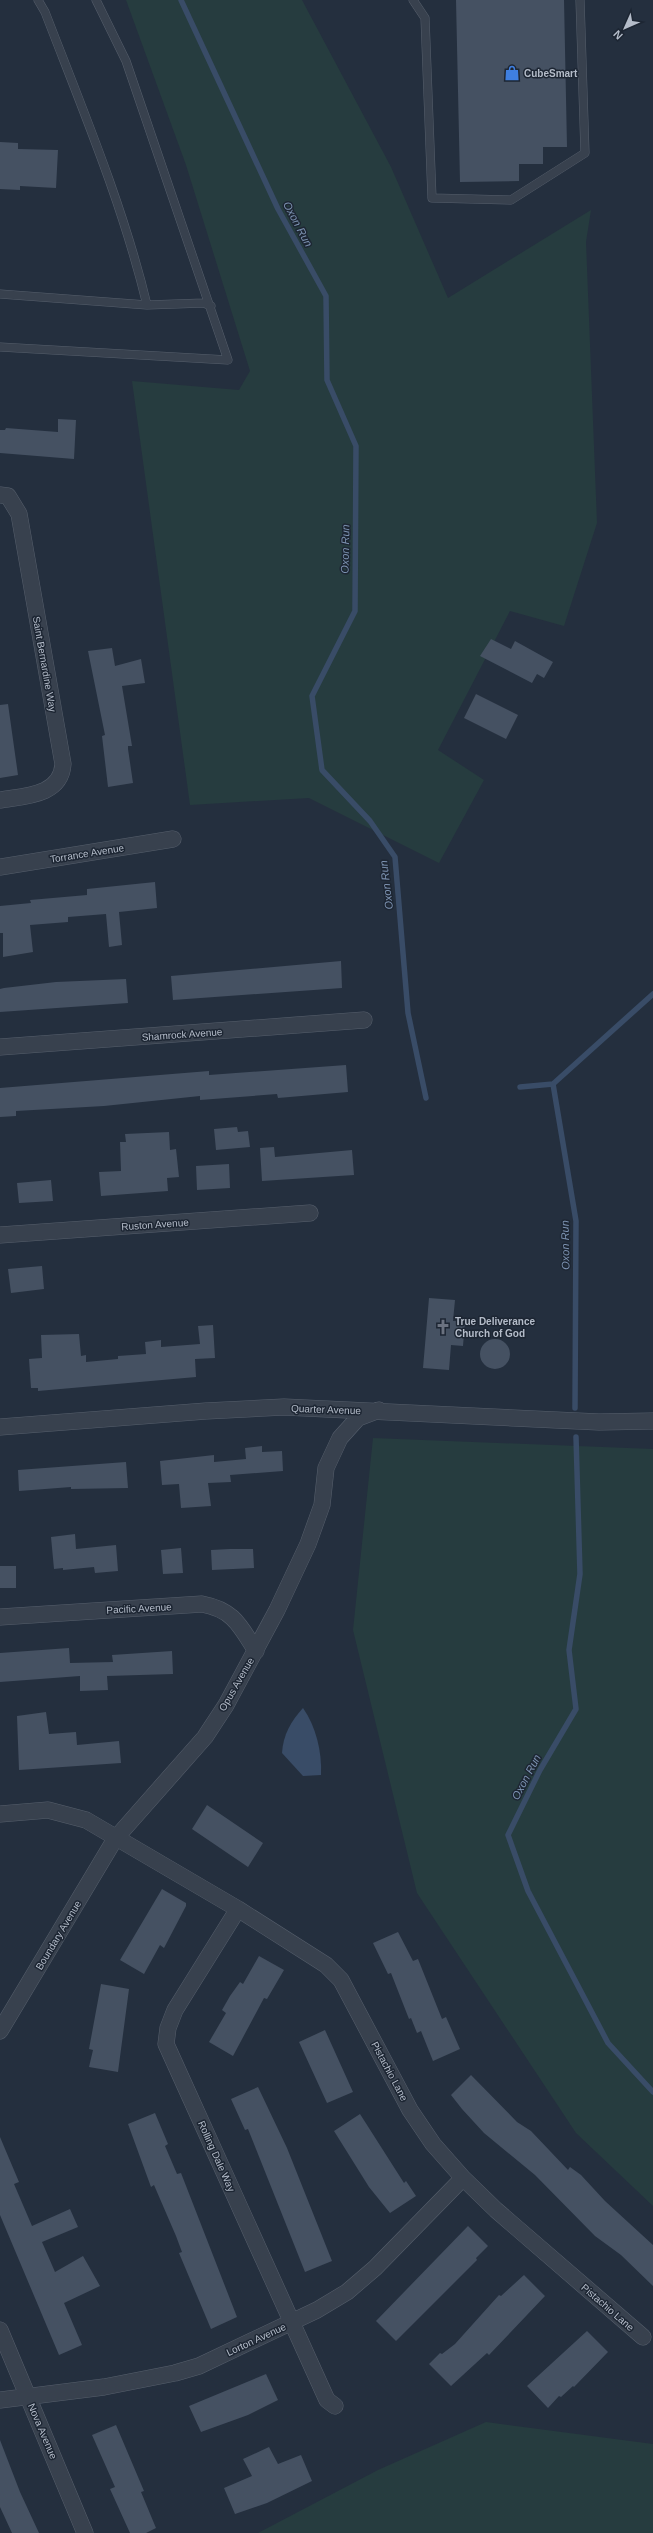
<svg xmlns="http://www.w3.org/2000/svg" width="653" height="2533" viewBox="0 0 653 2533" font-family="Arial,sans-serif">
<rect width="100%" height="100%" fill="#242f3e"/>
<path fill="#263c3f" d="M 126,0 L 302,0 L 391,167 L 448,298 L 591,210 L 586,242 L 597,523 L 564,626 L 510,611 L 438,750 L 484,780 L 439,863 L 309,798 L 190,805 L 132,381 L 239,390 L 250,371 L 186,165 Z
M 373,1438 L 653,1449 L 653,2206 L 576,2133 L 417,1893 L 353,1630 Z
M 486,2422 L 653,2444 L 653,2533 L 258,2533 L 378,2470 Z"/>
<path fill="#394c67" d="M 303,1708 C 316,1727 322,1751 321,1775 L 303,1776 L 282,1753 C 283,1735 291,1721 303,1708 Z"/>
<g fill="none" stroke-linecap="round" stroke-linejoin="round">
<path stroke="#394c67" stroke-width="5.5" d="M 181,0 L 278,209 L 326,296 L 327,380 L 356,446 L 355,611 L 312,696 L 322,770 L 370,821 L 395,857 L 408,1013 L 426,1098
M 520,1087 L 553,1084
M 575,1408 L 576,1221 L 553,1084 L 653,994
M 576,1437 L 580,1574 L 569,1650 L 576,1709 L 540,1770 L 508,1835 L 528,1891 L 608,2043 L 653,2092"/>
</g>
<path fill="#455162" d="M 456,0 L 564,0 L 567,147 L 543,147 L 543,164 L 519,164 L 519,181 L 460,182 Z
M 0,142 L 18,143 L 18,149 L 58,150 L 56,188 L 20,186 L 20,190 L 0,189 Z
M 58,419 L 76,420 L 74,459 L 0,453 L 0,430 L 5,430 L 6,428 L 58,432 Z
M 491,639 L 511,649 L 515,641 L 553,662 L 544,678 L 537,674 L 532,683 L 480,656 Z
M 112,648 L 115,666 L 141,659 L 145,683 L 122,686 L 132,746 L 128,746 L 128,749 L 133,783 L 108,787 L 102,736 L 105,735 L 88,651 Z
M 476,694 L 518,715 L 506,739 L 464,718 Z
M 8,704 L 18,775 L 0,778 L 0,705 Z
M 155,882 L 157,908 L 119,912 L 122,945 L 109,947 L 106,914 L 68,917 L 68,922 L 30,925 L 33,952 L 3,957 L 3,933 L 0,933 L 0,906 L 31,903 L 30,900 L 87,895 L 87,889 Z
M 341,961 L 342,988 L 173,1000 L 171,976 Z
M 126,979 L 128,1003 L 0,1012 L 0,989 L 4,988 L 56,982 Z
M 346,1065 L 348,1092 L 278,1098 L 277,1094 L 200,1100 L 200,1096 L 104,1106 L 16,1111 L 16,1116 L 0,1117 L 0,1088 L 209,1071 L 209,1075 Z
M 237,1127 L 238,1132 L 248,1131 L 250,1147 L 216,1150 L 214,1129 Z
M 169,1132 L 170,1150 L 176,1149 L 179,1177 L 167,1178 L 168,1191 L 101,1196 L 99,1172 L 121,1171 L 120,1142 L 126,1142 L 125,1134 Z
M 274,1147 L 275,1157 L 352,1150 L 354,1175 L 262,1181 L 260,1148 Z
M 229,1164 L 230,1188 L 197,1190 L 196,1166 Z
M 51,1180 L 53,1201 L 19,1203 L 17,1183 Z
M 42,1266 L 44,1289 L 11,1293 L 8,1269 Z
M 429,1298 L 455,1300 L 453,1321 L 465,1321 L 463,1346 L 451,1345 L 449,1370 L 423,1368 Z
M 213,1325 L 215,1358 L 195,1359 L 196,1377 L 38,1391 L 38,1388 L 31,1388 L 29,1359 L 42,1358 L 41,1335 L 79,1334 L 81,1356 L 86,1355 L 86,1362 L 118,1359 L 118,1356 L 146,1354 L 145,1342 L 161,1340 L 161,1347 L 200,1344 L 198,1326 Z
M480 1354a15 15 0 1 1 30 0a15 15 0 1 1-30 0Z
M 262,1446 L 262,1452 L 282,1451 L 283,1471 L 230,1475 L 231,1482 L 208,1483 L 211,1506 L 181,1508 L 179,1484 L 162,1485 L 160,1461 L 214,1455 L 214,1462 L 246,1459 L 245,1448 Z
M 126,1462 L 128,1488 L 71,1489 L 71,1487 L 19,1491 L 18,1470 Z
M 75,1534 L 76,1549 L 116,1545 L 118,1571 L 95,1573 L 94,1567 L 63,1570 L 63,1568 L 54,1569 L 51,1537 Z
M 181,1548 L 183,1573 L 163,1574 L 161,1550 Z
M 230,1549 L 253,1549 L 254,1568 L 212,1570 L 211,1550 Z
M 0,1566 L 16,1566 L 16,1588 L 0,1588 Z
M 69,1648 L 70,1663 L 113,1662 L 112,1655 L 172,1651 L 173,1674 L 107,1676 L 108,1690 L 80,1691 L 80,1676 L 0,1682 L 0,1653 Z
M 46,1712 L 49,1734 L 76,1732 L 77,1745 L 119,1741 L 121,1763 L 19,1770 L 17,1716 Z
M 207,1805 L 263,1843 L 248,1867 L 192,1829 Z
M 162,1889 L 186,1903 L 186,1906 L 164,1948 L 160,1945 L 144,1974 L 120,1960 Z
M 398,1932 L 413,1961 L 418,1959 L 442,2019 L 446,2017 L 460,2049 L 433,2061 L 421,2031 L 417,2033 L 411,2018 L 409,2019 L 391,1973 L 388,1974 L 373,1943 Z
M 259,1956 L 284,1970 L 267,1999 L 264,1998 L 233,2056 L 209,2042 L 226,2013 L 222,2010 L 230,1996 L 240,1982 L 243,1984 Z
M 101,1984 L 129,1989 L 118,2072 L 89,2067 L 93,2050 L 89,2049 Z
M 325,2030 L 353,2092 L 327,2103 L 299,2042 Z
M 471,2075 L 517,2122 L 531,2131 L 568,2170 L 570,2167 L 581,2175 L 605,2201 L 653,2245 L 653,2286 L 621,2255 L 595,2236 L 535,2175 L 484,2133 L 462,2109 L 451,2095 Z
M 258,2087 L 287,2148 L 332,2261 L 305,2272 L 248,2129 L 245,2130 L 231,2099 Z
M 155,2113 L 168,2144 L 165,2146 L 177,2174 L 181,2173 L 237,2317 L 211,2329 L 179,2253 L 182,2252 L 176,2236 L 154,2185 L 151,2187 L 128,2124 Z
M 360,2114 L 404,2183 L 406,2181 L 416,2196 L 390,2213 L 369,2187 L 334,2131 Z
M 0,2137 L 19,2182 L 14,2184 L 32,2226 L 70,2209 L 78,2227 L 42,2242 L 55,2272 L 83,2256 L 100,2286 L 64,2303 L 82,2345 L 59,2355 L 0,2215 Z
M 468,2226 L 488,2246 L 476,2258 L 477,2260 L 396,2341 L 376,2321 Z
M 524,2275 L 545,2296 L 489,2355 L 487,2353 L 451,2386 L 429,2364 L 440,2353 L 442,2354 L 455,2344 L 499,2295 L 501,2296 Z
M 587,2331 L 608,2352 L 574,2387 L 573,2386 L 561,2397 L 559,2396 L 548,2408 L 527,2386 Z
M 266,2374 L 278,2400 L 248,2415 L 201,2432 L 189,2406 Z
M 116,2425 L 144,2491 L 141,2492 L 156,2528 L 146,2533 L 130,2533 L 110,2489 L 115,2487 L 92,2435 Z
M 0,2440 L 20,2492 L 39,2533 L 12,2533 L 0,2507 Z
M 269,2447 L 278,2464 L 301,2455 L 312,2481 L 267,2503 L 235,2514 L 224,2488 L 252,2476 L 243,2459 Z"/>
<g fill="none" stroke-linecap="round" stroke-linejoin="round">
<g stroke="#565f6c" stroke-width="9">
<path id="service" d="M 38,0 L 45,12 C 82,108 123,205 147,305
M 413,0 L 425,18 L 432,198 L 511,200 L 585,153 L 580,0
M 0,294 L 147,305 L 204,303 L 211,306
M 0,347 L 228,360 L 126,61 L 96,0"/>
</g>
<g stroke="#565f6c" stroke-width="17">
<path id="minor" d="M 0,495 L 8,496 L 19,514 L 63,764 C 61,796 24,796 0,800
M 0,867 L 173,839
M 0,1047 L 364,1020
M 0,1235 L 310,1213
M 0,1427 L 206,1411 L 284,1407 L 599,1422 L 653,1421
M 0,1617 L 202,1604 C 234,1610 240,1626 256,1651
M 0,1814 L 48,1810 L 86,1820 L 238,1909 L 326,1965 L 341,1980 L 410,2110 L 433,2144 L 463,2178 L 496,2210 L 643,2337
M 238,1909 L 175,2010 L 168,2028 L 166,2044 L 327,2400 L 335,2406
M 0,2031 L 115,1839 L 205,1737 L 226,1705 L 277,1610 L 308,1544 L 322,1505 L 326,1468 L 340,1438 L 358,1418 L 379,1410
M 0,2330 L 85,2533
M 0,2400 L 104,2387 L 175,2373 L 199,2366 L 317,2310 L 347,2292 L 375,2268 L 463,2178"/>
</g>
<use href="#service" stroke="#38414e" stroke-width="8"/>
<use href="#minor" stroke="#38414e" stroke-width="16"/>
</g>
<defs>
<g id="shop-bare" transform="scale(1.2)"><path d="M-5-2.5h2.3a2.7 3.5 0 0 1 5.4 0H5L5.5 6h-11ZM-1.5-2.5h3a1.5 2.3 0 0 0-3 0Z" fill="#3f7fe0" stroke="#1d2633" stroke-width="2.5" paint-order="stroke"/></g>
<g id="church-bare" transform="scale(1.2)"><path d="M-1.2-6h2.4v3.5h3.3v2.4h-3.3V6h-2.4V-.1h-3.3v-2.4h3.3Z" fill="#6b7280" stroke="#1d2633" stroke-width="2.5" paint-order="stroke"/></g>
</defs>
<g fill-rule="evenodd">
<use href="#shop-bare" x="512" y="73"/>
<use href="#church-bare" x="443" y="1327"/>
</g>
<g text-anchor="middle" stroke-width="3" stroke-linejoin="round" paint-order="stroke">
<g font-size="10" font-weight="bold" fill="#b4bcc9" stroke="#1d2633" text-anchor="start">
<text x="524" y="77">CubeSmart</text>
<text x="455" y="1325">True Deliverance<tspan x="455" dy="12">Church of God</tspan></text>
</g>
<g font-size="10" fill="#b4bcc9" stroke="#1d2633">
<text transform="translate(45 664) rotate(80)" y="4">Saint Bernardine Way</text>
<text transform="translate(87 853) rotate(-9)" y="4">Torrance Avenue</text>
<text transform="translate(182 1034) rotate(-4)" y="4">Shamrock Avenue</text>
<text transform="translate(155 1224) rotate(-4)" y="4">Ruston Avenue</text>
<text transform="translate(326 1409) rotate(2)" y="4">Quarter Avenue</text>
<text transform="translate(139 1608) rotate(-3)" y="4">Pacific Avenue</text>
<text transform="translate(236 1684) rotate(-60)" y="4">Opus Avenue</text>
<text transform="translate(58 1935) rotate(-59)" y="4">Boundary Avenue</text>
<text transform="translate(390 2071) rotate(62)" y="4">Pistachio Lane</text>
<text transform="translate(217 2156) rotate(66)" y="4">Rolling Dale Way</text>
<text transform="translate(608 2307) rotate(41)" y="4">Pistachio Lane</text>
<text transform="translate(256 2339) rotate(-25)" y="4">Lorton Avenue</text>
<text transform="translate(43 2431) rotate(67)" y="4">Nova Avenue</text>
</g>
<g font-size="11" font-style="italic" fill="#7c92b1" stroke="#1d2633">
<text transform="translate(298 224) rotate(62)" y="4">Oxon Run</text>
<text transform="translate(345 549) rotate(-89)" y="4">Oxon Run</text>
<text transform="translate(386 885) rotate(-97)" y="4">Oxon Run</text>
<text transform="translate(565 1245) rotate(-91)" y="4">Oxon Run</text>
<text transform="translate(526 1777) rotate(-62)" y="4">Oxon Run</text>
</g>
</g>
<g transform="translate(625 28) rotate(225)" stroke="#1d2633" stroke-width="3" paint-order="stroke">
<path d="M0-3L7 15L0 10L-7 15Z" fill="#b4bcc9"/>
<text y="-6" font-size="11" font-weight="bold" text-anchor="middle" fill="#b4bcc9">N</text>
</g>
</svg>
